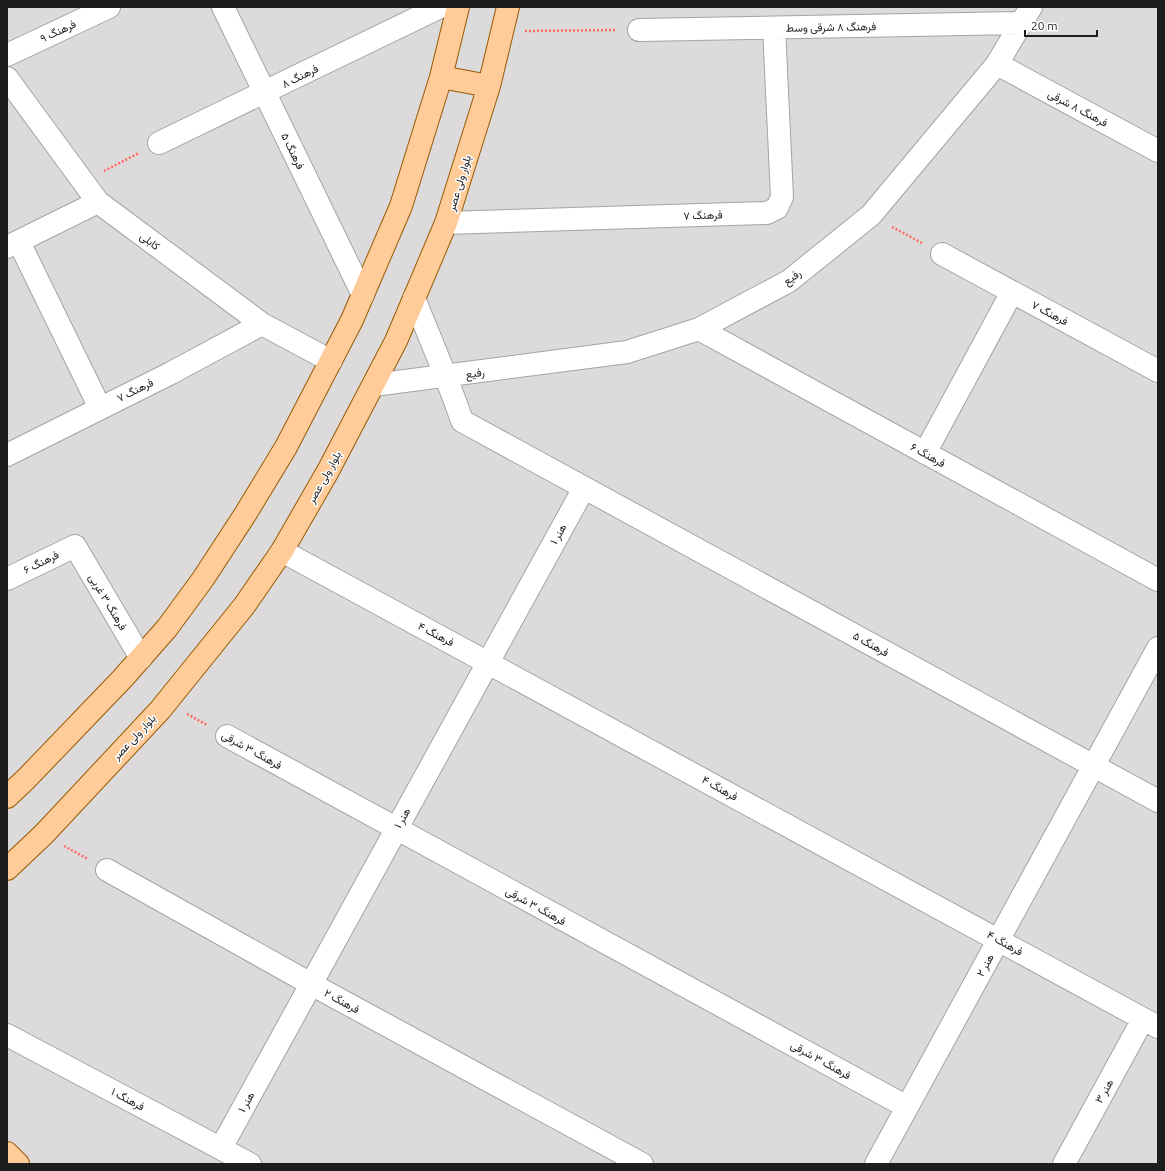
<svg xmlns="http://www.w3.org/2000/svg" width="1165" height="1171" viewBox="0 0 1165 1171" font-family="Ubuntu,Vazirmatn,sans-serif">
<rect width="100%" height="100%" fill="#f0eae2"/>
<path fill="#dcdada" d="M 7,7 L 1158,7 L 1158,1164 L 7,1164 Z"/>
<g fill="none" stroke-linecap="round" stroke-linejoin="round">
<g stroke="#a4a4a4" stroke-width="24">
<path id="minor" d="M 223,7 L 363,295
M 639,30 L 1023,23
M 7,55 L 109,7
M 997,64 L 1158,151
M 7,78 L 98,202 L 262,324 L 331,361
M 159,143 L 440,7
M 446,223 L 767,213 L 777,208 L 782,197 L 774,28
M 19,242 L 100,408
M 7,247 L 98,202
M 942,254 L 1158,371
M 414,298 C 430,339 448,379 462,421 L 1158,801
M 699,329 L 1158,580
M 374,385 L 627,352 L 699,329 L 789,281 L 871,215 L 997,64 L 1031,7
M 925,453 L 1012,292
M 7,455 L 171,373 L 262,324
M 282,551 L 1158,1027
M 7,579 L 75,546 L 141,658
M 227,736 L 907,1107
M 107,870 L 311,984 L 642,1164
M 7,1035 L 250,1164
M 221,1148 L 584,488
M 876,1164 L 1158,648
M 1064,1164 L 1143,1019"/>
</g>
<g stroke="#975a00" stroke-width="24">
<path id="major" d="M 441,77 L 489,86
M 7,797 L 26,779 L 123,678 L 167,628 L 203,579 L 246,513 L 286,447 L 352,320 L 401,206 L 441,77 L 458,7
M 7,869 L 44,834 L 160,710 L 244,606 L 282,551 L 328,471 L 396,341 L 446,223 L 489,86 L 508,7
M 7,1153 L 18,1164"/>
</g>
<path stroke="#ff6964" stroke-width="2.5" stroke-dasharray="2 2" stroke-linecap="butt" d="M 525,31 L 616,30
M 104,171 L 139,153
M 892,227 L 922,243
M 187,714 L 207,725
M 64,846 L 88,859"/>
<use href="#minor" stroke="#fff" stroke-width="22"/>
<use href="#major" stroke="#ffcb98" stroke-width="22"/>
</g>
<g text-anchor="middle" stroke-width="3" stroke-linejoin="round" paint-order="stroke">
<g font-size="11" fill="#1d1d1d" stroke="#fff">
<text transform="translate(831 27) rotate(-1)" y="4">فرهنگ ۸ شرقی وسط</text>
<text transform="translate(58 31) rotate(-25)" y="4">فرهنگ ۹</text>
<text transform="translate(300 76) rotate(-26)" y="4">فرهنگ ۸</text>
<text transform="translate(1078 108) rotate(28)" y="4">فرهنگ ۸ شرقی</text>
<text transform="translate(293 151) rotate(64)" y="4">فرهنگ ۵</text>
<text transform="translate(459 183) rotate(-73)" y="4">بلوار ولی عصر</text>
<text transform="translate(703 215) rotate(-2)" y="4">فرهنگ ۷</text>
<text transform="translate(150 241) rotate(37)" y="4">کابلی</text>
<text transform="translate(792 277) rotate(-35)" y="4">رفیع</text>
<text transform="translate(1050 313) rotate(28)" y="4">فرهنگ ۷</text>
<text transform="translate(475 373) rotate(-7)" y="4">رفیع</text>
<text transform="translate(135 390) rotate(-26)" y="4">فرهنگ ۷</text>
<text transform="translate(928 455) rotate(29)" y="4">فرهنگ ۶</text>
<text transform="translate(324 477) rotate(-61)" y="4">بلوار ولی عصر</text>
<text transform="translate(558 534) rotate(-61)" y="4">هنر ۱</text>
<text transform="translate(41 562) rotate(-26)" y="4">فرهنگ ۶</text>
<text transform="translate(108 602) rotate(59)" y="4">فرهنگ ۳ غربی</text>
<text transform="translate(436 634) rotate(28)" y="4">فرهنگ ۴</text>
<text transform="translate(871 644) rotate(29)" y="4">فرهنگ ۵</text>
<text transform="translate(134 737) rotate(-47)" y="4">بلوار ولی عصر</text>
<text transform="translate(252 750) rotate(29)" y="4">فرهنگ ۳ شرقی</text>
<text transform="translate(720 788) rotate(29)" y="4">فرهنگ ۴</text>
<text transform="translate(402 818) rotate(-61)" y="4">هنر ۱</text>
<text transform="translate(536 906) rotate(29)" y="4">فرهنگ ۳ شرقی</text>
<text transform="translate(1005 943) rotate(29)" y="4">فرهنگ ۴</text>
<text transform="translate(985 965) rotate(-61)" y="4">هنر ۲</text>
<text transform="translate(342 1001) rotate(29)" y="4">فرهنگ ۲</text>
<text transform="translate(821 1060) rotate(29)" y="4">فرهنگ ۳ شرقی</text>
<text transform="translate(1104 1091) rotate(-61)" y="4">هنر ۳</text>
<text transform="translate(128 1099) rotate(28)" y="4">فرهنگ ۱</text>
<text transform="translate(246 1102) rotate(-61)" y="4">هنر ۱</text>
</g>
</g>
<rect width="1165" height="1171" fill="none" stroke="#1d1d1d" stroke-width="16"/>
<path d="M1025 30v6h72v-6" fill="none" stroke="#1d1d1d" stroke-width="2"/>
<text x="1031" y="30" font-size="12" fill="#1d1d1d" stroke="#ffffff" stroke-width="3" paint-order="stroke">20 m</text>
</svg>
